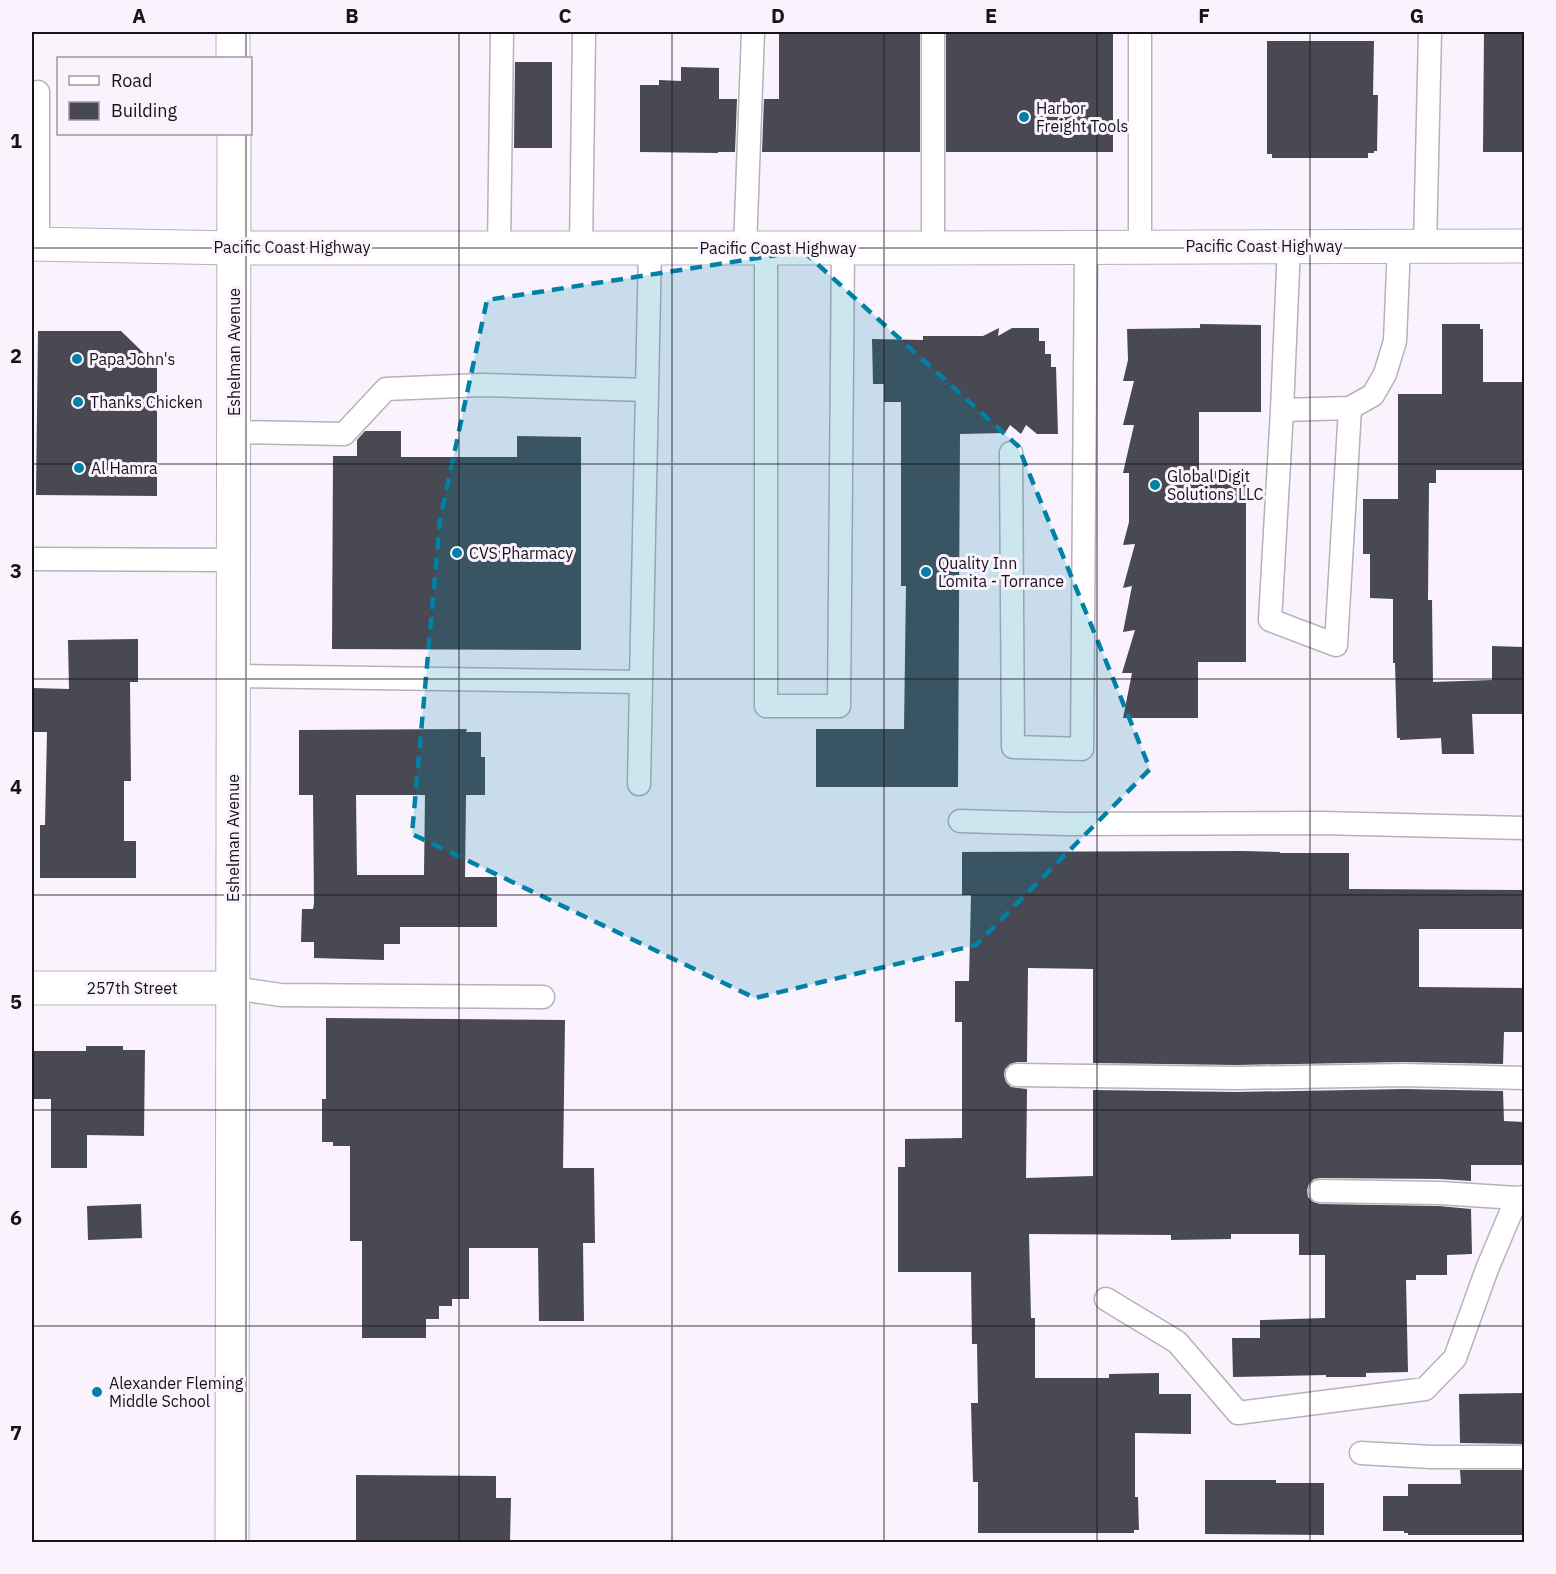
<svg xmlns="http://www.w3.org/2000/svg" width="1556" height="1574" viewBox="0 0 1556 1574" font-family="'IBM Plex Sans',sans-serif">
<rect width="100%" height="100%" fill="#faf3fd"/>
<path fill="#484952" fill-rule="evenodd" d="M 779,32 L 920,32 L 920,152 L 762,152 L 764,99 L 779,99 Z
M 946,32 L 1113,32 L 1113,152 L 946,152 Z
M 1484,32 L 1524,32 L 1524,152 L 1483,152 Z
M 1267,41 L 1374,41 L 1373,95 L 1378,95 L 1377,151 L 1374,151 L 1374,153 L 1368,153 L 1368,158 L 1272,158 L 1272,154 L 1267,154 Z
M 515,62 L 552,62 L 552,148 L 514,148 Z
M 681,67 L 719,68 L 719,99 L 737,99 L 735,152 L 718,152 L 718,153 L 640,152 L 640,85 L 659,85 L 659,80 L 681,81 Z
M 1200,324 L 1261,325 L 1261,412 L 1199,412 L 1199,471 L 1246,471 L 1246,662 L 1198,662 L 1198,718 L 1123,718 L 1132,673 L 1122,673 L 1135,630 L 1123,632 L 1132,586 L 1123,588 L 1135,544 L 1123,545 L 1129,522 L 1129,473 L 1123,473 L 1134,425 L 1123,425 L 1134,381 L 1123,381 L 1128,360 L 1127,329 L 1200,328 Z
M 1442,324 L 1480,324 L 1480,329 L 1483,329 L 1483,382 L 1524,382 L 1524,470 L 1436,470 L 1436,483 L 1429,483 L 1428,600 L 1432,600 L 1433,682 L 1492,680 L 1492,646 L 1524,647 L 1524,714 L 1472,714 L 1474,754 L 1442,754 L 1441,738 L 1400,740 L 1400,738 L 1397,738 L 1395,663 L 1393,663 L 1393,599 L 1370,598 L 1370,554 L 1363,554 L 1363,499 L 1398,499 L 1398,394 L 1442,394 Z
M 999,328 L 998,336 L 1012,328 L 1039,328 L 1039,341 L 1045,341 L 1045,354 L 1051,354 L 1051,367 L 1056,367 L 1058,434 L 1037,434 L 1026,425 L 1021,434 L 1010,425 L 1005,433 L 960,434 L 958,787 L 816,787 L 816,729 L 904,729 L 906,586 L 901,586 L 901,402 L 884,402 L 884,384 L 873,384 L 872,339 L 923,340 L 923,336 L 983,336 Z
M 38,331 L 121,331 L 157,366 L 157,496 L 36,495 Z
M 365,431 L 401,431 L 401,457 L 517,457 L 517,436 L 581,437 L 581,650 L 332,649 L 333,456 L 357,456 L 357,440 Z
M 138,639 L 138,682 L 130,682 L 131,781 L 124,781 L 124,841 L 136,841 L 136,878 L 40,878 L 40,825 L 45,825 L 47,732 L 32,732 L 32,688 L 69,689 L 68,640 Z
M 467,729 L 466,732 L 481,732 L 481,757 L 485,757 L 485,795 L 466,795 L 465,877 L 497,877 L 497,927 L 400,927 L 400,944 L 384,944 L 384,960 L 314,958 L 314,942 L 301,942 L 302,909 L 313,909 L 314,904 L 313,795 L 299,795 L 299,730 ZM 356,795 L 425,795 L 424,875 L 357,875 Z
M 1243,851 L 1280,852 L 1280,853 L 1349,853 L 1349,889 L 1524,890 L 1524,929 L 1419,929 L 1419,987 L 1524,988 L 1524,1032 L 1504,1032 L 1503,1064 L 1404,1062 L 1236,1065 L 1093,1063 L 1093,969 L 1028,968 L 1027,1062 L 1017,1062 L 1010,1064 L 1005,1069 L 1004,1075 L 1006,1082 L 1011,1087 L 1027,1089 L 1026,1178 L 1093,1176 L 1093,1090 L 1236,1092 L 1404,1089 L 1503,1091 L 1504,1121 L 1524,1122 L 1524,1165 L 1471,1165 L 1471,1181 L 1440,1179 L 1320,1178 L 1314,1179 L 1309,1184 L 1307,1190 L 1308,1197 L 1313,1202 L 1320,1204 L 1439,1206 L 1471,1209 L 1472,1254 L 1447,1255 L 1447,1275 L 1416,1275 L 1416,1280 L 1406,1280 L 1408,1372 L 1366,1373 L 1366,1377 L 1326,1377 L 1326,1375 L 1233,1377 L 1232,1338 L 1260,1338 L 1260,1320 L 1325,1318 L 1325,1255 L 1299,1255 L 1299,1234 L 1231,1234 L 1231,1239 L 1171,1240 L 1171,1235 L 1029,1234 L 1031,1318 L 1035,1318 L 1035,1378 L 1109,1378 L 1109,1374 L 1159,1373 L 1159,1394 L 1191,1394 L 1191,1434 L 1135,1433 L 1135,1497 L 1138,1497 L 1139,1530 L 1134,1530 L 1134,1533 L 978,1533 L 978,1482 L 973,1482 L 971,1403 L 978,1403 L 977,1344 L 972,1344 L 971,1272 L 898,1272 L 898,1167 L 905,1167 L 905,1139 L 962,1138 L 962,1022 L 955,1022 L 955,981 L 969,981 L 971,895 L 962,895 L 962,852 Z
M 326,1018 L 565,1020 L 563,1168 L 594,1168 L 595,1243 L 583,1243 L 584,1321 L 539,1321 L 538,1248 L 469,1248 L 469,1299 L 452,1299 L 452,1306 L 439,1306 L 439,1319 L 426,1319 L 426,1338 L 362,1338 L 362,1241 L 350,1241 L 350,1146 L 333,1146 L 333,1142 L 322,1142 L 322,1099 L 326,1099 Z
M 86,1046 L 123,1046 L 123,1050 L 145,1050 L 144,1136 L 87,1135 L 87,1168 L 51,1168 L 51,1099 L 32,1099 L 32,1051 L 86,1051 Z
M 141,1204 L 142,1238 L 88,1240 L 87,1206 Z
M 1524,1393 L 1524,1444 L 1460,1443 L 1459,1394 Z
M 1460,1470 L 1524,1470 L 1524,1535 L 1408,1535 L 1408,1533 L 1404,1533 L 1404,1531 L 1383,1531 L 1383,1496 L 1408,1496 L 1408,1484 L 1461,1484 Z
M 356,1475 L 496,1476 L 496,1498 L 511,1498 L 510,1542 L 356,1542 Z
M 1205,1480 L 1276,1480 L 1276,1483 L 1324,1483 L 1324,1535 L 1205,1534 Z"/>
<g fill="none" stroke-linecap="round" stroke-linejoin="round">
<g stroke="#b7b1ba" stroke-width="25">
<path id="lane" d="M 933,32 L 933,248
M 1140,32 L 1140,247
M 38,244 L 38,92
M 1289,246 L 1282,410 L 1350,408 L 1373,395 L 1385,374 L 1395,341 L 1399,246
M 1425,246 L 1430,32
M 499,247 L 502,32
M 581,248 L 584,32
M 745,248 L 753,32
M 766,248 L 766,706 L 839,706 L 843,248
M 1282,410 L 1270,620 L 1336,645 L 1350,408
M 234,432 L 344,434 L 386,389 L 482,385 L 647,390 L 650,248
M 1011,453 L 1013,747 L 1082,749 L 1086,248
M 32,559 L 234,560
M 233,676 L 641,682 L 647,390
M 639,784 L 641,682
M 960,821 L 1066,824 L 1321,823 L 1524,828
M 233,988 L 281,995 L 543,997
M 1017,1075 L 1236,1078 L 1404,1075 L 1524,1078
M 1320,1191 L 1440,1193 L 1517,1198
M 1106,1299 L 1177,1342 L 1238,1413 L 1425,1389 L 1455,1358 L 1487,1269 L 1517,1198 L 1524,1197
M 1361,1453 L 1431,1457 L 1524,1457"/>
</g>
<g stroke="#b7b1ba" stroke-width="35">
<path id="street" d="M 32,988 L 233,988"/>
</g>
<g stroke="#b7b1ba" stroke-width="35">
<path id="secondary" d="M 233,32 L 233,58
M 232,1542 L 234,134"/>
</g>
<g stroke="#b7b1ba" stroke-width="35">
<path id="highway" d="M 32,244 L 234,248 L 933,248 L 1524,246"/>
</g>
<use href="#lane" stroke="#fff" stroke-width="22"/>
<use href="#street" stroke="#fff" stroke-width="33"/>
<use href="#secondary" stroke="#fff" stroke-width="33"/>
<use href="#highway" stroke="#fff" stroke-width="33"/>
</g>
<path fill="#0181a6" fill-opacity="0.2" stroke="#0181a6" stroke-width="4.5" stroke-dasharray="12 8" stroke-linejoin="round" d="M 803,251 L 1018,446 L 1150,769 L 976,945 L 755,998 L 412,834 L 440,520 L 487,300 Z"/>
<path fill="none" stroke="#161417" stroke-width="1.5" stroke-opacity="0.55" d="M 246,32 L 246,58M 459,32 L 459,1542M 672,32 L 672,1542M 884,32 L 884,1542M 1097,32 L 1097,1542M 1310,32 L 1310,1542M 246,134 L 246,1542M 32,248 L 1524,248M 32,464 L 1524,464M 32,679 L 1524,679M 32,895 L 1524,895M 32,1110 L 1524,1110M 32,1326 L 1524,1326"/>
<g fill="#0181a6" stroke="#faf3fd" stroke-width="2">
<circle cx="1024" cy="117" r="6"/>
<circle cx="77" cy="359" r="6"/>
<circle cx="78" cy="402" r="6"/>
<circle cx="79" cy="468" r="6"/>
<circle cx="1155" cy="485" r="6"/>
<circle cx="457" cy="553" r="6"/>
<circle cx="926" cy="572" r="6"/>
<circle cx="97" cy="1392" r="6"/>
</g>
<g text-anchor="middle" stroke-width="6" stroke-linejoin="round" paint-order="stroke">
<g font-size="16" fill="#161417" stroke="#faf3fd" text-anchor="start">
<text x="1036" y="114">Harbor<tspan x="1036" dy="18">Freight Tools</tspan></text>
<text x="89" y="365">Papa John's</text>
<text x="90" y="408">Thanks Chicken</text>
<text x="91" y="474">Al Hamra</text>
<text x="1167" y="482">Global Digit<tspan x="1167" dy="18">Solutions LLC</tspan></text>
<text x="469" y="559">CVS Pharmacy</text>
<text x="938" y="569">Quality Inn<tspan x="938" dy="18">Lomita - Torrance</tspan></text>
<text x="109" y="1389">Alexander Fleming<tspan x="109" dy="18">Middle School</tspan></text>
</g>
<g font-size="16" fill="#161417" stroke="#faf3fd">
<text x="1264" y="252">Pacific Coast Highway</text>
<text x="292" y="253">Pacific Coast Highway</text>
<text x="778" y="254">Pacific Coast Highway</text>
<text transform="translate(234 352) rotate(-90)" y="6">Eshelman Avenue</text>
<text transform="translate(233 838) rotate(-90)" y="6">Eshelman Avenue</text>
<text x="132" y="994">257th Street</text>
</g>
</g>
<rect width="1556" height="1574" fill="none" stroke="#faf3fd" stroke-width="66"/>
<rect x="57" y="57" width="195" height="78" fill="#faf3fd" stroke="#9f9aa1" stroke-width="1.5"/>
<rect x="69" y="76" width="30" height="9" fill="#ffffff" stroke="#9f9aa1" stroke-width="1.5"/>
<text x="111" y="87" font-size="18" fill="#161417">Road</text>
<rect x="69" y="102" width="30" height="18" fill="#484952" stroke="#9f9aa1" stroke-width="1.5"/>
<text x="111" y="117" font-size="18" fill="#161417">Building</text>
<rect x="33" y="33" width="1490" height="1508" fill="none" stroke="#161417" stroke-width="2"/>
<g font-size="20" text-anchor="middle" font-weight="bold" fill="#161417">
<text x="139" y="23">A</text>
<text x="352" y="23">B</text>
<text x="565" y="23">C</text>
<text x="778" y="23">D</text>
<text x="991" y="23">E</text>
<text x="1204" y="23">F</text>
<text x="1417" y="23">G</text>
<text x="16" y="148">1</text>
<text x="16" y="363">2</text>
<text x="16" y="578">3</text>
<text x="16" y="794">4</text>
<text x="16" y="1009">5</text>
<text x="16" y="1225">6</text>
<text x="16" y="1440">7</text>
</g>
</svg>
